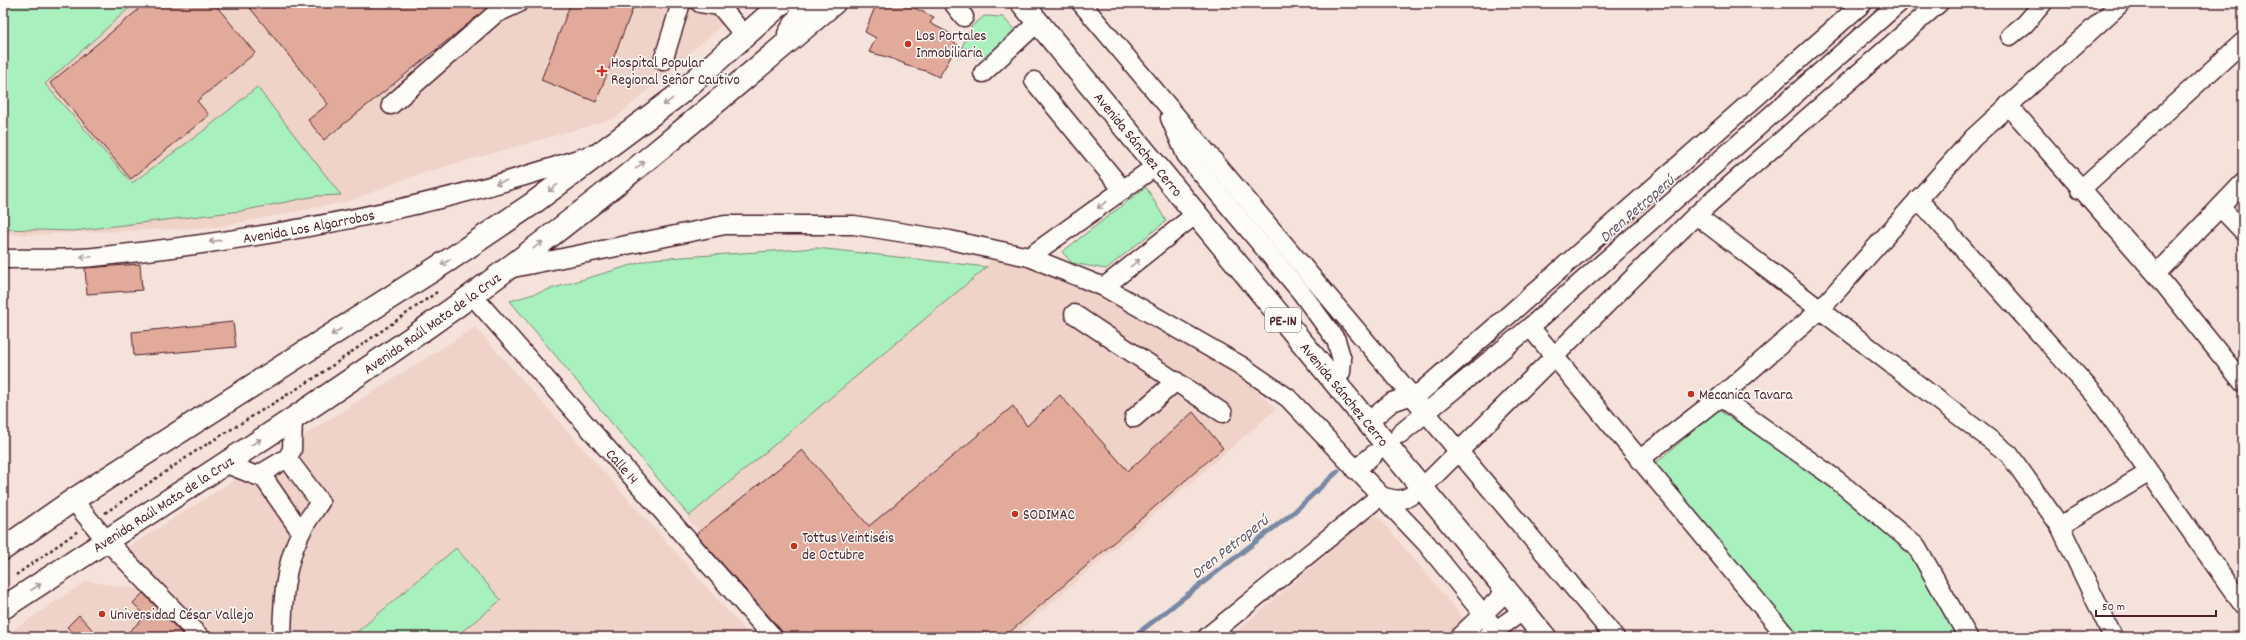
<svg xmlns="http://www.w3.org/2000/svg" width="2246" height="640" viewBox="0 0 2246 640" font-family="Dekko,sans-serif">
<rect width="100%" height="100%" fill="#f5e3db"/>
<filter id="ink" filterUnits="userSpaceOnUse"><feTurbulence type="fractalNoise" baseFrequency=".025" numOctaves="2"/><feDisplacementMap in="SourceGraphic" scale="8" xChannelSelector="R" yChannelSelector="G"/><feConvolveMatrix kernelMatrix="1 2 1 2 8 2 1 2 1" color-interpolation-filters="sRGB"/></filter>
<g filter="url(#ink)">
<path fill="#efd2c8" d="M 3,3 L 747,3 L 616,118 L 416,175 L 349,201 L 217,227 L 28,235 L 3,234 Z
M 996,256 L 1001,256 L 1116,299 L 1234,368 L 1276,409 L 1012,637 L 789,637 L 687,518 Z
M 475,327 L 751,637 L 208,637 L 127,548 Z
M 1375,513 L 1479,637 L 1230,637 Z
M 86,581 L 144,590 L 189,637 L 3,637 Z"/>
<path fill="#a8f0be" stroke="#798874" d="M 3,3 L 124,3 L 129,8 L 45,84 L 132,183 L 206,129 L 257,87 L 341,195 L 316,196 L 241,211 L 73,231 L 3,229 Z
M 984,16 L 1003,17 L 1016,32 L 987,58 L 962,47 L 971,27 Z
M 1146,187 L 1166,221 L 1106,269 L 1072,263 L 1062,252 Z
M 817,248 L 987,267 L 689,516 L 510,301 L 652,259 Z
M 1718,410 L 1848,493 L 1926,572 L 1958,637 L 1796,637 L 1651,467 Z
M 456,548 L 501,600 L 455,637 L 351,637 Z"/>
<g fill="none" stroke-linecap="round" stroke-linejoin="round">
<path stroke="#7889a5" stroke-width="5" d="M 1133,637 L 1294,512 L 1338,471"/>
</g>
<path fill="#e2aa9b" stroke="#4a1f2b" d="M 132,3 L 214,3 L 255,53 L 197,101 L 209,115 L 131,179 L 50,83 L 138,10 Z
M 246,3 L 494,3 L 324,140 L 308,120 L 328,104 Z
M 571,3 L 635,3 L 596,102 L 541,80 Z
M 899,4 L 912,7 L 934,17 L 930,23 L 953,35 L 951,40 L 958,45 L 939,77 L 926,71 L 904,65 L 905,64 L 890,58 L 869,52 L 876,38 L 865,32 L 875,7 Z
M 140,264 L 142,290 L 87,294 L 85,268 Z
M 233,322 L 236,347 L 134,356 L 132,332 Z
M 1060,395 L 1128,471 L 1193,412 L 1223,448 L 1004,637 L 783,637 L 781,630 L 696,534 L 802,450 L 869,526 L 1013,406 L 1027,426 Z
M 143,593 L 185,637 L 123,637 L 146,616 L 133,603 Z
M 79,615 L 99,637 L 77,637 L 67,627 Z"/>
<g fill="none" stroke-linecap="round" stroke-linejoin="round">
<g stroke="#4a1f2b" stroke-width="21">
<g id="minor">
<path d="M 700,3 L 720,6"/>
<path d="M 722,3 L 720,6 L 745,36"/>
<path d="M 953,3 L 964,17"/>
<path d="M 1081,3 L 1615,637"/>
<path d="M 2010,36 L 2025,24 L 2043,3"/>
<path d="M 663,61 L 681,3"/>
<path d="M 983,73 L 1037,23"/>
<path d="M 1034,81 L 1123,190"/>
<path d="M 391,105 L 495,14 L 519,3"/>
<path d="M 2008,105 L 2156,274 L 2243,383"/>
<path d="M 1170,118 L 1186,155 L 1301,292 L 1336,340 L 1342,360 L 1341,372 L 1335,383"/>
<path d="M 2080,190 L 2243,42"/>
<path d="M 1918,199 L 2095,395 L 2243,605"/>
<path d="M 2220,207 L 2243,231"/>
<path d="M 1696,215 L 2009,454 L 2060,526 L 2113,637"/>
<path d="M 1029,257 L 1156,166"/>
<path id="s1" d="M 3,259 C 33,258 64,260 94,257 C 261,240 434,209 593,154"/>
<path d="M 508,269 L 725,225 L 854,225 L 950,240 L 1029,257 L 1104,287 L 1240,365 L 1288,398 L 1426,543 L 1495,629"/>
<path d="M 2156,274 L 2243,183"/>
<path d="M 1104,287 L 1196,214"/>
<path id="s2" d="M 472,295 L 773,637"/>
<path d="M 1074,314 L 1223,413"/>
<path d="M 1530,327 L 1787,637"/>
<path d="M 1720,397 L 1837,480 L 1917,547 L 1968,637"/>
<path d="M 1134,418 L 1176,381"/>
<path d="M 1368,422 L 1392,402 L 1421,392 L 1863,3"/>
<path d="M 1400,434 L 1530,327 L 1899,3"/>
<path d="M 1639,460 L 1720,397 L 1819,311 L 1973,138 L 2121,3"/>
<path d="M 224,463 L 257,476 L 287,458 L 292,450 L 293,418"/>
<path d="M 1355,470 L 1374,454"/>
<path d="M 261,474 L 301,532"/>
<path d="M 73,500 L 106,540 L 200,637"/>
<path d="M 2060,526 L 2148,473"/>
<path d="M 282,637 C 283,601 284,567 300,534 C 305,523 313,513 320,502 L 287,458"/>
<path d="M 1207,637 L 1380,496 C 1401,502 1405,501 1422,488 L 1696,215 L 1939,3"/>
<path d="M 1459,637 L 1507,591"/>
<path d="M 1486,637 L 1523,611"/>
</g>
</g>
<g stroke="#4a1f2b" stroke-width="25">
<g id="major">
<path d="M 789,34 L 804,10 L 800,3"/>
<path d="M 3,549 L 73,500 L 452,258 L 532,204 L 678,95 L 782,3"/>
<path id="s3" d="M 3,608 C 160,505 320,405 472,295 C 597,204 716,103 834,3"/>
</g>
</g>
<g stroke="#4a1f2b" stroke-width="25">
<g id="highway">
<path id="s4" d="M 1022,3 L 1545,637"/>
</g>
</g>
<path stroke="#4a1f2b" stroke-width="2.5" stroke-dasharray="3 3" stroke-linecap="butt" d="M 105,513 L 196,451 L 316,377 L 437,292
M 16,575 L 78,531"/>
<use href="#minor" stroke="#fdfcf7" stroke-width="18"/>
<use href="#major" stroke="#fdfcf7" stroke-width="22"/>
<use href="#highway" stroke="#fdfcf7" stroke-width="22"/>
</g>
<defs><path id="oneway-shaft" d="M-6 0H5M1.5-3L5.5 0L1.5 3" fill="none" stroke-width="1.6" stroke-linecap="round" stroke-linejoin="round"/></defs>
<g stroke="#ac999b">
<use href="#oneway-shaft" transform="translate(668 102) rotate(143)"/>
<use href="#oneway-shaft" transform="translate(640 165) rotate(-39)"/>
<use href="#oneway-shaft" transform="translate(501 182) rotate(165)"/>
<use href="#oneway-shaft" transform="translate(553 188) rotate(143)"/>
<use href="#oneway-shaft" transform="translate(1102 205) rotate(144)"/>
<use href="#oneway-shaft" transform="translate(215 241) rotate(172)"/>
<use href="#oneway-shaft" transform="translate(538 245) rotate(-38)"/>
<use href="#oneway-shaft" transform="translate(86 257) rotate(178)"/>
<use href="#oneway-shaft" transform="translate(446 262) rotate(147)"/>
<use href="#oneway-shaft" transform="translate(1135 263) rotate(-39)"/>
<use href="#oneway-shaft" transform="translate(336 332) rotate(147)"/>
<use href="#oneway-shaft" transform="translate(256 442) rotate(-33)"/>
<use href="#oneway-shaft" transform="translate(36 587) rotate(-33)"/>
</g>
</g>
<g fill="#c8321e" stroke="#fdfcf7" stroke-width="1.5">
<circle cx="908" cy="44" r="4"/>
<path d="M600 65h4v4h4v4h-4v4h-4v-4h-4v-4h4z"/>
<circle cx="1691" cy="394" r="4"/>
<circle cx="1015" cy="514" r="4"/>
<circle cx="794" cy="546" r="4"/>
<circle cx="102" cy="614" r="4"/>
</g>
<g text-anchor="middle" stroke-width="3" stroke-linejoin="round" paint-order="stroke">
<rect fill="#fdfcf7" stroke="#806168" stroke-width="1" x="1265" y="308" width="36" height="24" rx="3"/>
<g font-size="14" font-weight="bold" fill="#4a1f2b">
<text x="1283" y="325">PE-1N</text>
</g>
<g font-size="15" fill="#4a1f2b" stroke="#fdfcf7" text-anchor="start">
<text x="916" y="40">Los Portales<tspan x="916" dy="17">Inmobiliaria</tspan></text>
<text x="611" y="67">Hospital Popular<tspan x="611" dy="17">Regional Señor Cautivo</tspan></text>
<text x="1699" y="399">Mecanica Tavara</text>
<text x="1023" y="519">SODIMAC</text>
<text x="802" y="542">Tottus Veintiséis<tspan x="802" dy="17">de Octubre</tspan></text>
<text x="110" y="619">Universidad César Vallejo</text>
</g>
<g font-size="15" fill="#4a1f2b" stroke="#fdfcf7">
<text dy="5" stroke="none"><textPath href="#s4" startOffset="183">Avenida Sánchez Cerro</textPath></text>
<text dy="5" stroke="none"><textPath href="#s1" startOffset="308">Avenida Los Algarrobos</textPath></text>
<text dy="5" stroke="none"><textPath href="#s3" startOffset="515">Avenida Raúl Mata de la Cruz</textPath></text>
<text dy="5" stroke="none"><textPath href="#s4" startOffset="507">Avenida Sánchez Cerro</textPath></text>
<text dy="5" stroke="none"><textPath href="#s2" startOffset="228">Calle 14</textPath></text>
<text dy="5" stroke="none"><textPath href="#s3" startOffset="191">Avenida Raúl Mata de la Cruz</textPath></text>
</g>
<g font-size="16" font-style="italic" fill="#615468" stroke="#fdfcf7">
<text transform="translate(1636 208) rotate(-41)" y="6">Dren Petroperú</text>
<text transform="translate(1229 546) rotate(-38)" y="6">Dren Petroperú</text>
</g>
</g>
<rect width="2246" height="640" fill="none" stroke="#fdfcf7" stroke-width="16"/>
<rect x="8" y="8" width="2230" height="624" fill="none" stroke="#4a1f2b" stroke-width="1.5" filter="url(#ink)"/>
<path d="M2096 610v6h120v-6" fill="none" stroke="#4a1f2b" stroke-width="2"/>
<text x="2102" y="610" font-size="12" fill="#4a1f2b" stroke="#fdfcf7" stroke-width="3" paint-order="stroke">50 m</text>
</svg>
